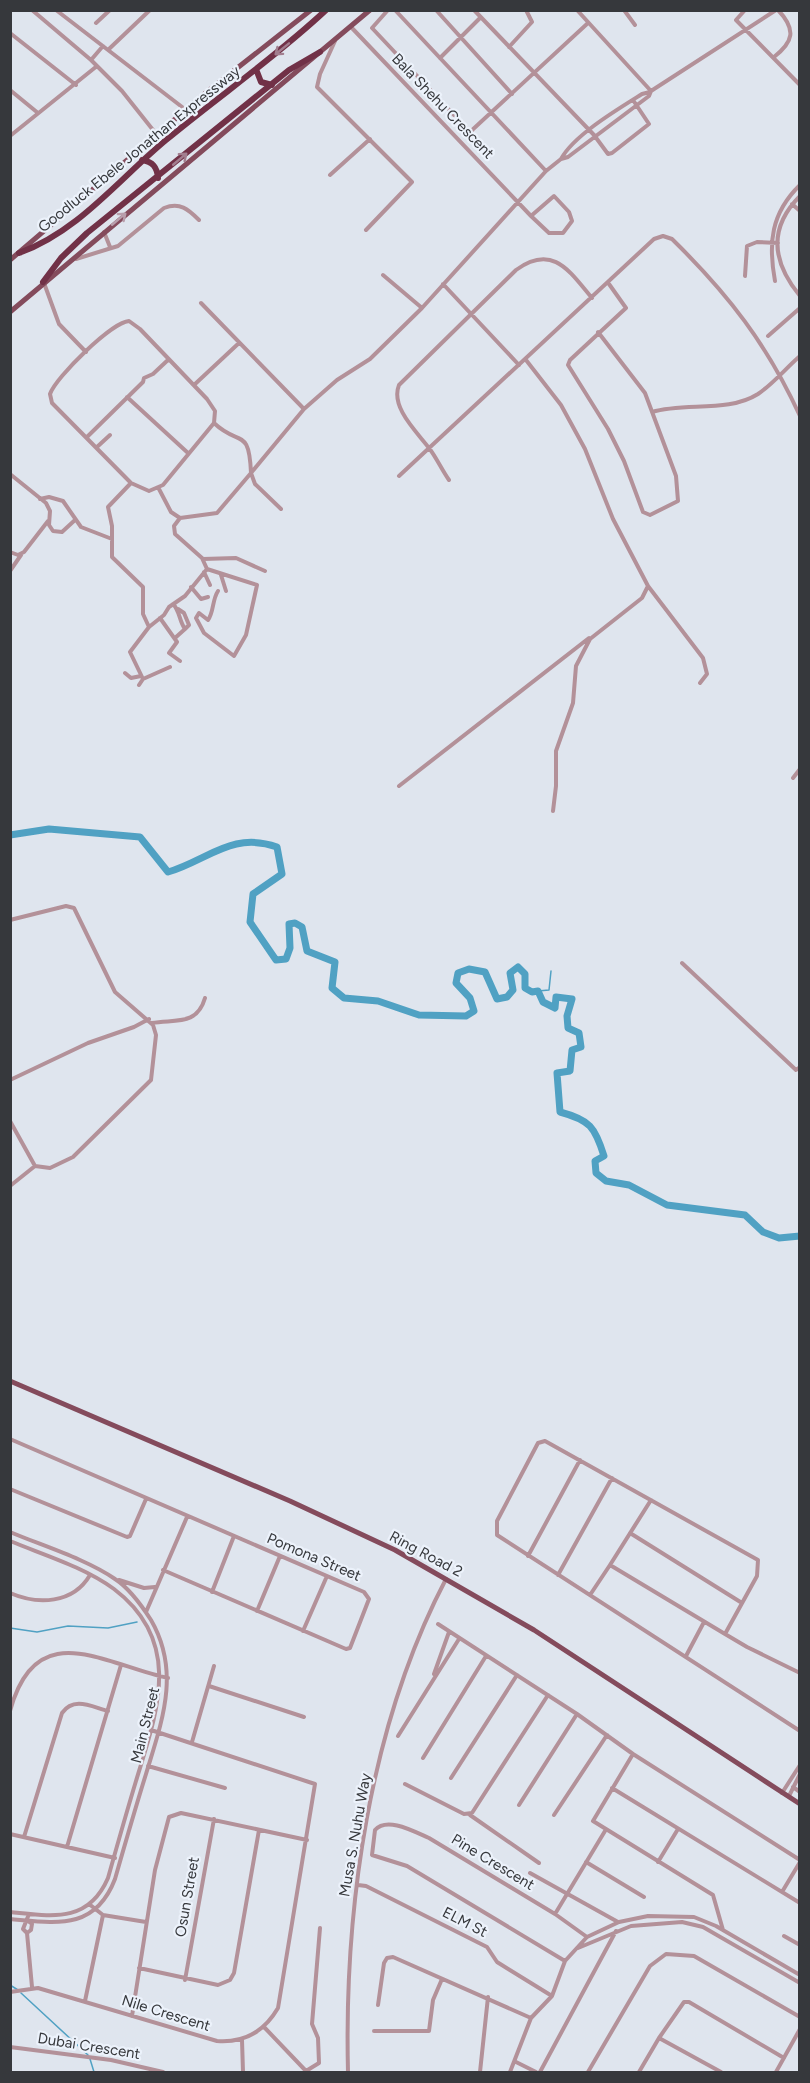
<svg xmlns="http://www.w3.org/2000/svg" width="810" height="2083" viewBox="0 0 810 2083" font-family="Figtree,sans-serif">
<rect width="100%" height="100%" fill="#dfe5ee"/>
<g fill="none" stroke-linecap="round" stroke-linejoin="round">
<path stroke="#50a1c3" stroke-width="1.5" d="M 538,991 L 549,990 L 551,971
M 10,1628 L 37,1632 L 68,1626 L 108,1628 L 137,1622
M 10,1985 L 18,1990
M 21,1993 L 88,2055
M 90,2059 L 94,2072"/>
<path stroke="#50a1c3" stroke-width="7" d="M 10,835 L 49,829 L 140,837 L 168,872 C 208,860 232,831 277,847 L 282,874 L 253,894 L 250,922 L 276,960 L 286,959 L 290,948 L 289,924 L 295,923 L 302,927 L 307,951 L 335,962 L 332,988 L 344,998 L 378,1001 L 419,1015 L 466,1016 L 474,1011 L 470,998 L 456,983 L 458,973 L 469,969 L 485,972 L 497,999 L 507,997 L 513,990 L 510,973 L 518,967 L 525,974 L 525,988 L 532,992 L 538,991 L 543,1002 L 555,1008 L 556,997 L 572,999 L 567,1016 L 568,1028 L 579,1033 L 581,1047 L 572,1050 L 570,1071 L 557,1073 L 560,1112 C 590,1120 595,1127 604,1156 L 595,1161 L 596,1173 L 606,1181 L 629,1185 L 667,1205 L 745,1215 L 763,1232 L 779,1238 L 800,1236"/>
<path stroke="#b39199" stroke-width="4" d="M 32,10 L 91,60 L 122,91 L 157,135
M 56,10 L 186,110
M 388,10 L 372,28 L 470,132 L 588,23
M 395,10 L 546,171
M 436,10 L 512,94
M 474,10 L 594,135 L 608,154 L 612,153 L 649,124 L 633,100
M 577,10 L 651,91
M 624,10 L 635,25
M 745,10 L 736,20 L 800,85
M 96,23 L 110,10
M 351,27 L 531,216 L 549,233 L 563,233 L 572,221 L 569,212 L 554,196 L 531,216
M 10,33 L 76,85
M 335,41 L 320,74 L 317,87 L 412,182 L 366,230
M 509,47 L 532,22 L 526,10
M 109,49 L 150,10
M 774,57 C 793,42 797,30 778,10
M 440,58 L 480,18
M 91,60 L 103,46
M 10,90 L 38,113
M 10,136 L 97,66
M 561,159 C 574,135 618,109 642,94 L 650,92
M 330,175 L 370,139
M 800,196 C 768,228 772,262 800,296
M 792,204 L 800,211
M 104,232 L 110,247
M 76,259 L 118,246 L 164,208 C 180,202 188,209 199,220
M 383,275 L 422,308
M 745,276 L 747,246 L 757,242 L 778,243
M 775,281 C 768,243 771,213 800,185
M 44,283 L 59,324 L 86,352
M 443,284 L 519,365
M 201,303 L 304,409
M 598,332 L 645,393 L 676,476 L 678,501 L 650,515 L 643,512 L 624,461 L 608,429 L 568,365 L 570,360 L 626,308 L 609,284
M 768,336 L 800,308
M 526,360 L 561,405 L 585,449 L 613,519 L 648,586 L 703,658 L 707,674 L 700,683
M 194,385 L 239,343
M 127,397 L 188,453
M 652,412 C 685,402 728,413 758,394 C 773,384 786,368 800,356
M 87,437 L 143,382 L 144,378 L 153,374 L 169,359
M 97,447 L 110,435
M 10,474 L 46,503 L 50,511 L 49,525 L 53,531 L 62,532 L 75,520
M 399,476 L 654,239 L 663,236 L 672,239 C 728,294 767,344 800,416
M 449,480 C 442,470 436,457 429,448 C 417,432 390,407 399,385 L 516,270 C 553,243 570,272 592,298
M 131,483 L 108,507 L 112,526 L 112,557 L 143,587 L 143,614 L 149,627
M 159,489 L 171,512 L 180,518
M 40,499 L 49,497 L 63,501 L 81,527 L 112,539
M 281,509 L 255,484 L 251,473 L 304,409 L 337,380 L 370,359 L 422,308 L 546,171 L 561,159 L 568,157 L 649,96 L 651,91 L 776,10
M 10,552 L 18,555 L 24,552 L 48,521
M 203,559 L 236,558 L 265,571
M 207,569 L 257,585 L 246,635 L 234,656 L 204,633 L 196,618 L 199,613 L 208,620 C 214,612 212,600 218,591
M 10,571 L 21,555
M 204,572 L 210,585
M 221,575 L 226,591
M 191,587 L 201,599 L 208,597
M 173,604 C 180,611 179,621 185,629 L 175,638
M 178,609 L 184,613 L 189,625 L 185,629
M 160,618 L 177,642 L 169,653 L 180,661
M 170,667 L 143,679 L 130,652 L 149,627 L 164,615 L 169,607 L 185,596 L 207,569 L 202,558 L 175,534 L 174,526 L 180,518 L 217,513 L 251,473 C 249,426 239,447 214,423 L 215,411 L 207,399 L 140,329 L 129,321 C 112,322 56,377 50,394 L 52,403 L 131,483 L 149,491 L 163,485 L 214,423
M 125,673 L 131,678 L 141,676
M 139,685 L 143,679
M 793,778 L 800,769
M 399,786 L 589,638
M 553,811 L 556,786 L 556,751 L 573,703 L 576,666 L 590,639 L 642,598 L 648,586
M 10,920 L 66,906 L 74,908 L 115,992 L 153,1025 L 156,1035 L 151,1080 L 73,1157 L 50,1168 L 35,1166 L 10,1121
M 682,963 L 796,1070 L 800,1067
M 152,1023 C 175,1019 197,1026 205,998
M 10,1080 L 88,1043 L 134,1027 L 149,1019
M 10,1186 L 35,1166
M 10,1439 L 364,1592 L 369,1599 L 350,1648 L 346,1649 L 163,1570
M 10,1489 L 127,1537 L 130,1536 L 146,1499
M 10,1532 C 43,1546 86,1559 115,1579 C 129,1588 142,1606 151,1620 C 181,1672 162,1721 146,1774 C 135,1809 125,1844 115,1879 C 95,1931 56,1923 10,1919
M 630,1533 L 742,1603
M 10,1541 C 44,1555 84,1567 114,1589 C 184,1642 157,1712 136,1781 C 126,1814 117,1846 108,1878 C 88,1924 51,1916 10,1912
M 528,1556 L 580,1460
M 610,1565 L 651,1500
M 558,1575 L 612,1478
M 119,1580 L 144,1588 L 155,1587
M 212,1592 L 234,1536
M 10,1593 C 38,1605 73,1604 90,1575
M 590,1595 L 610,1565 L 725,1634
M 257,1611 L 280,1556
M 146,1612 L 187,1517
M 438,1624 L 577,1714 L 633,1754 L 800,1860
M 303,1631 L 327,1576
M 686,1656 L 704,1622
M 800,1673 L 747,1647 L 725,1634 L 757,1576 L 758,1560 L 545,1441 L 538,1443 L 497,1521 L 497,1535 L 800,1731
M 434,1674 L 449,1632
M 209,1686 L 304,1717
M 10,1711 C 36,1615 103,1664 168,1678
M 398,1736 L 459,1639
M 192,1742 L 214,1666
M 633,1754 L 593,1821 L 713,1895 L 723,1930
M 423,1758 L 486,1656
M 148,1766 L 225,1788
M 451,1778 L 517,1675
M 405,1784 L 464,1814 L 472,1813 L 548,1695
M 793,1787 L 800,1792
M 612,1788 L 800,1903
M 782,1793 L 800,1765
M 789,1796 L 800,1774
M 519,1805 L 577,1714
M 470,1815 L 539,1863
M 554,1815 L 607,1735
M 10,1834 L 115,1858
M 24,1837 L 62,1713 C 74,1696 92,1707 108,1711
M 67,1847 L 121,1665
M 586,1862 L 644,1897
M 658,1862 L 678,1829
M 530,1873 L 618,1922
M 358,1885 L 366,1886 L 487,1947 L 497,1962 L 552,1996
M 782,1892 L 800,1862
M 89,1904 L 103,1915 L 146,1922
M 555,1914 L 605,1831
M 28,1921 L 32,1924 L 31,1930 L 27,1933 L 23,1929 L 29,1914
M 27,1933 L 32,1987
M 784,1936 L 800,1945
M 578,1948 L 631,1926 L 682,1922 L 703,1927 L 800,1983
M 565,1961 L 407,1866 L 372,1855 L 375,1830 C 387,1816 415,1832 429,1838 L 555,1914 L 587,1937
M 139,1968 L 218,1985 L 230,1980 L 234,1973 L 259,1830
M 185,1980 L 214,1819
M 10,1992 L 38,1988 L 217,2041 C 244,2043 264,2032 278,2008 L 315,1784 L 151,1730
M 85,2001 L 103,1915
M 378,2005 L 384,1963 L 387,1958 L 393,1957 L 531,2018
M 132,2016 L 155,1870 L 169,1817 L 181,1813 L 307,1840
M 264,2027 L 306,2071 L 319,2063 L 318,2038 L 312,2024 L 320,1928
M 374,2031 L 429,2031 L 433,2000 L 442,1979
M 659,2038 L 721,2072
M 242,2040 L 243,2072
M 10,2047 L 111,2060 L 163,2072
M 516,2062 L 536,2072
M 348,2072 C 344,1909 369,1726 446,1579
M 480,2072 L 488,1997
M 510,2072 L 531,2018 L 552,1996 L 565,1961 L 587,1937 L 619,1922 L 648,1916 L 694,1917 L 716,1926 L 800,1975
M 540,2072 L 616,1931
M 588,2072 L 650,1966 L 666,1954 L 694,1956 L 800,2017
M 639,2072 L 659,2038 L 684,2002 L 689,2002 L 784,2058
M 776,2072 L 800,2029"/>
<path stroke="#844b5c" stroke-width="5" d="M 10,260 L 208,91 L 311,10
M 10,312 L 370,10
M 10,1381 L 290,1501 L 395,1550 L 534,1630 L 800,1804"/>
<path stroke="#713147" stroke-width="6" d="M 256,69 L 261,82 L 272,85
M 142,160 C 153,162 157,167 158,178
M 19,253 C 78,232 119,179 166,140 C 219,96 276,57 326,10
M 43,282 L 61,258 L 87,233 L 289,70 L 320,52"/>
</g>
<defs><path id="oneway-shaft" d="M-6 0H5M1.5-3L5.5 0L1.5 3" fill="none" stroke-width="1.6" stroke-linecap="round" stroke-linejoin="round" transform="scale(1.5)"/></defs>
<g stroke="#a27e8f">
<use href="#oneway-shaft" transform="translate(282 49) rotate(141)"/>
<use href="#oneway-shaft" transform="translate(180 159) rotate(-40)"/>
</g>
<use stroke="#b89eac" href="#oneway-shaft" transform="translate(119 219) rotate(-40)"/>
<g text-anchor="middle" stroke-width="4.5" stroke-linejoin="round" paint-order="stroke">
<g font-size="15" fill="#36383c" stroke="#ecf2fb">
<text transform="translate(443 106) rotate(46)" y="5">Bala Shehu Crescent</text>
<text transform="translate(139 149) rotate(-39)" y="5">Goodluck Ebele Jonathan Expressway</text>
<text transform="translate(426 1554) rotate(28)" y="5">Ring Road 2</text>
<text transform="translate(314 1557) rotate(23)" y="5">Pomona Street</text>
<text transform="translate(145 1725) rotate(-76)" y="5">Main Street</text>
<text transform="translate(355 1835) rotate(-80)" y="5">Musa S. Nuhu Way</text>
<text transform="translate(493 1862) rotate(31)" y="5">Pine Crescent</text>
<text transform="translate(187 1897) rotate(-80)" y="5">Osun Street</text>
<text transform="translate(465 1922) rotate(27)" y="5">ELM St</text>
<text transform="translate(166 2013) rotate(17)" y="5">Nile Crescent</text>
<text transform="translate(89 2046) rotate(9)" y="5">Dubai Crescent</text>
</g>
</g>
<rect width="810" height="2083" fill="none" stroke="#36383c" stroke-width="24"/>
</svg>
